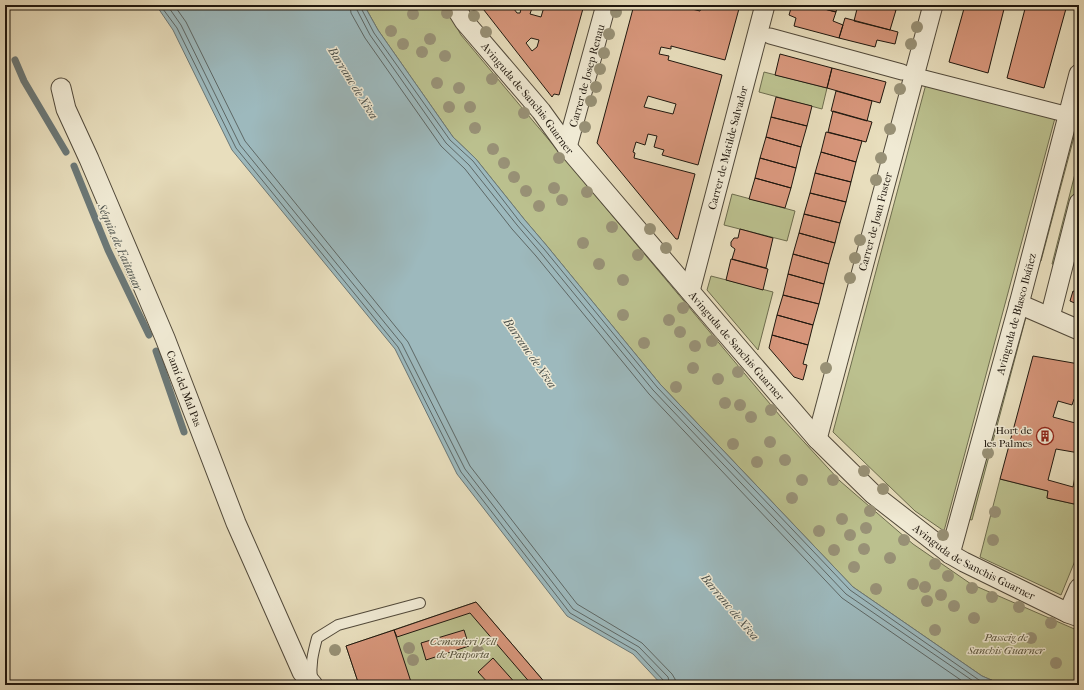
<svg xmlns="http://www.w3.org/2000/svg" width="1084" height="690" viewBox="0 0 1084 690" font-family="'IM FELL French Canon',serif">
<rect width="100%" height="100%" fill="#e8debd"/>
<filter id="stains"><feTurbulence type="fractalNoise" baseFrequency=".005" numOctaves="4"/><feColorMatrix values="0 0 0 0 .2 0 0 0 0 .09 0 0 0 0 .02 0 0 0 .5 -.17"/></filter>
<radialGradient id="worn" r=".72"><stop offset=".6" stop-color="#630" stop-opacity="0"/><stop offset="1" stop-color="#630" stop-opacity=".3"/></radialGradient>
<path fill="#bbc08e" stroke="#6d6c4e" d="M 364,5 L 444,5 L 461,35 L 781,417 L 840,481 L 913,544 L 971,584 L 1079,631 L 1079,685 L 1003,685 L 982,676 L 853,587 L 660,384 L 547,246 L 524,219 L 476,159 L 453,137 L 378,30 Z
M 764,72 L 827,88 L 822,109 L 759,92 Z
M 926,84 L 1055,118 L 944,531 L 915,511 L 833,432 Z
M 1071,120 L 1078,122 L 1041,261 L 1035,259 Z
M 1079,158 L 1079,186 L 1058,266 L 1052,264 Z
M 732,194 L 795,211 L 787,241 L 724,225 Z
M 711,276 L 773,292 L 758,350 L 707,290 Z
M 1022,317 L 1026,317 L 972,520 L 967,519 Z
M 1000,479 L 1048,491 L 1047,498 L 1074,504 L 1078,490 L 1079,491 L 1079,551 L 1061,595 L 980,557 Z
M 476,602 L 547,685 L 359,685 L 346,646 Z"/>
<path fill="#9db9bd" stroke="#6b7877" d="M 156,5 L 364,5 L 378,30 L 453,137 L 476,159 L 524,219 L 547,246 L 660,384 L 853,587 L 982,676 L 1003,685 L 662,685 L 633,654 L 567,616 L 457,474 L 395,349 L 232,150 L 173,30 Z"/>
<g fill="none" stroke-linecap="round" stroke-linejoin="round">
<path stroke="#5e6866" stroke-width="1" d="M 160,5 L 177,28 L 236,148 L 398,347 L 461,472 L 570,613 L 636,651 L 664,681 L 665,685
M 167,5 L 181,25 L 240,145 L 402,344 L 465,469 L 573,609 L 639,647 L 668,677 L 670,685
M 174,5 L 186,22 L 245,141 L 408,342 L 470,466 L 577,604 L 642,643 L 672,674 L 675,679 L 676,685
M 350,5 L 351,13 L 365,38 L 441,146 L 465,169 L 512,229 L 536,256 L 649,394 L 842,598 L 968,685
M 356,5 L 357,10 L 370,35 L 446,143 L 469,165 L 517,225 L 540,252 L 653,390 L 846,594 L 979,685
M 361,5 L 361,8 L 374,33 L 450,140 L 473,161 L 520,222 L 544,249 L 657,387 L 850,590 L 979,680 L 993,685"/>
<path stroke="#6b7877" stroke-width="7" d="M 15,60 L 24,81 L 66,152
M 74,166 L 108,250 L 149,335
M 156,351 L 184,432"/>
</g>
<path fill="#d7967b" stroke="#1f170e" fill-rule="evenodd" d="M 480,5 L 511,5 L 517,13 L 520,13 L 522,5 L 533,5 L 530,14 L 541,17 L 544,7 L 538,5 L 584,5 L 559,95 L 554,94 L 552,97 ZM 531,38 L 539,40 L 537,47 L 532,51 L 526,43 Z
M 634,5 L 676,5 L 700,11 L 702,5 L 740,5 L 725,60 L 671,46 L 671,49 L 661,47 L 659,54 L 669,56 L 668,60 L 722,75 L 698,165 L 662,155 L 664,150 L 654,147 L 657,136 L 648,134 L 645,145 L 636,142 L 633,152 L 635,153 L 634,158 L 695,174 L 678,239 L 676,239 L 597,143 ZM 648,96 L 676,104 L 673,114 L 644,107 Z
M 792,5 L 809,5 L 836,12 L 833,21 L 843,25 L 839,38 L 794,26 L 796,18 L 789,15 Z
M 809,5 L 838,5 L 836,12 Z
M 858,5 L 879,5 L 896,10 L 890,30 L 854,21 Z
M 879,5 L 897,5 L 896,10 Z
M 965,5 L 1005,5 L 988,73 L 949,62 Z
M 1026,5 L 1067,5 L 1044,88 L 1007,78 Z
M 845,18 L 898,32 L 895,44 L 877,40 L 875,47 L 839,38 Z
M 780,54 L 832,68 L 827,88 L 775,75 Z
M 832,68 L 886,82 L 880,103 L 827,88 Z
M 836,91 L 872,101 L 867,121 L 831,111 Z
M 776,97 L 812,106 L 807,126 L 771,117 Z
M 833,111 L 872,122 L 866,142 L 828,132 Z
M 771,117 L 807,126 L 801,147 L 766,137 Z
M 826,132 L 862,141 L 856,162 L 821,152 Z
M 766,137 L 801,147 L 796,168 L 760,158 Z
M 821,152 L 856,162 L 851,182 L 815,173 Z
M 760,158 L 796,168 L 791,188 L 755,178 Z
M 815,173 L 851,182 L 846,202 L 810,193 Z
M 755,178 L 791,188 L 785,208 L 749,199 Z
M 810,193 L 846,202 L 840,223 L 804,214 Z
M 804,214 L 840,223 L 835,243 L 799,233 Z
M 740,229 L 773,238 L 766,268 L 732,259 L 735,249 L 731,246 L 731,242 L 734,238 L 738,238 Z
M 799,233 L 835,243 L 829,264 L 793,254 Z
M 793,254 L 829,264 L 824,284 L 788,274 Z
M 731,259 L 768,269 L 763,290 L 726,280 Z
M 788,274 L 824,284 L 819,304 L 783,295 Z
M 1079,281 L 1079,305 L 1070,301 L 1073,291 L 1076,292 Z
M 783,295 L 819,304 L 813,325 L 777,315 Z
M 777,315 L 813,325 L 808,345 L 772,335 Z
M 772,335 L 808,345 L 803,364 L 807,365 L 803,380 L 794,377 L 769,348 Z
M 1033,356 L 1079,364 L 1079,405 L 1078,404 L 1079,400 L 1074,399 L 1072,405 L 1058,401 L 1053,417 L 1079,424 L 1079,453 L 1056,449 L 1048,480 L 1073,487 L 1079,456 L 1079,491 L 1078,490 L 1074,504 L 1047,498 L 1048,491 L 1000,479 Z
M 476,602 L 547,685 L 532,685 L 470,613 L 397,637 L 394,630 Z
M 394,630 L 412,685 L 359,685 L 346,646 Z
M 464,630 L 469,646 L 426,660 L 421,643 Z
M 493,658 L 517,685 L 490,685 L 478,672 Z"/>
<g fill="none" stroke-linecap="round" stroke-linejoin="round">
<g stroke="#51493a" stroke-width="12">
<path id="service" d="M 312,681 C 310,665 313,653 317,638 L 338,625 L 420,603"/>
</g>
<g stroke="#51493a" stroke-width="17">
<path id="pedestrian" d="M 770,36 L 902,72
M 924,78 L 1061,113"/>
</g>
<g stroke="#51493a" stroke-width="21">
<g id="minor">
<path id="s1" d="M 454,5 L 464,21 L 541,111 L 567,147 L 717,323 L 817,439 L 873,494 L 950,554 L 964,562 L 1068,613 L 1079,617"/>
<path id="s2" d="M 61,88 L 66,109 L 89,159 L 165,338 L 236,523 L 302,672 L 313,685"/>
<path id="s3" d="M 567,147 L 606,5"/>
<path id="s4" d="M 690,291 L 765,5"/>
<path d="M 1019,304 L 1079,330"/>
<path d="M 1050,317 L 1079,203"/>
<path id="s5" d="M 817,439 L 933,5"/>
<path id="s6" d="M 950,554 L 1019,304 L 1079,74"/>
<path d="M 1068,613 L 1079,588"/>
</g>
</g>
<use href="#service" stroke="#f0ead4" stroke-width="10"/>
<use href="#pedestrian" stroke="#f0ead4" stroke-width="15"/>
<use href="#minor" stroke="#f0ead4" stroke-width="19"/>
</g>
<g fill="#989176">
<circle cx="616" cy="12" r="6"/>
<circle cx="447" cy="13" r="6"/>
<circle cx="413" cy="14" r="6"/>
<circle cx="474" cy="16" r="6"/>
<circle cx="917" cy="27" r="6"/>
<circle cx="391" cy="31" r="6"/>
<circle cx="486" cy="32" r="6"/>
<circle cx="609" cy="34" r="6"/>
<circle cx="430" cy="39" r="6"/>
<circle cx="403" cy="44" r="6"/>
<circle cx="911" cy="44" r="6"/>
<circle cx="422" cy="52" r="6"/>
<circle cx="604" cy="53" r="6"/>
<circle cx="445" cy="56" r="6"/>
<circle cx="600" cy="69" r="6"/>
<circle cx="492" cy="79" r="6"/>
<circle cx="437" cy="83" r="6"/>
<circle cx="596" cy="87" r="6"/>
<circle cx="459" cy="88" r="6"/>
<circle cx="900" cy="89" r="6"/>
<circle cx="591" cy="101" r="6"/>
<circle cx="449" cy="107" r="6"/>
<circle cx="470" cy="107" r="6"/>
<circle cx="524" cy="113" r="6"/>
<circle cx="585" cy="127" r="6"/>
<circle cx="475" cy="128" r="6"/>
<circle cx="890" cy="129" r="6"/>
<circle cx="493" cy="149" r="6"/>
<circle cx="559" cy="158" r="6"/>
<circle cx="881" cy="158" r="6"/>
<circle cx="504" cy="163" r="6"/>
<circle cx="514" cy="177" r="6"/>
<circle cx="876" cy="180" r="6"/>
<circle cx="554" cy="188" r="6"/>
<circle cx="526" cy="191" r="6"/>
<circle cx="587" cy="192" r="6"/>
<circle cx="562" cy="200" r="6"/>
<circle cx="539" cy="206" r="6"/>
<circle cx="612" cy="227" r="6"/>
<circle cx="650" cy="229" r="6"/>
<circle cx="860" cy="240" r="6"/>
<circle cx="583" cy="243" r="6"/>
<circle cx="666" cy="248" r="6"/>
<circle cx="638" cy="255" r="6"/>
<circle cx="855" cy="258" r="6"/>
<circle cx="599" cy="264" r="6"/>
<circle cx="850" cy="278" r="6"/>
<circle cx="623" cy="280" r="6"/>
<circle cx="683" cy="308" r="6"/>
<circle cx="623" cy="315" r="6"/>
<circle cx="669" cy="320" r="6"/>
<circle cx="680" cy="332" r="6"/>
<circle cx="712" cy="341" r="6"/>
<circle cx="644" cy="343" r="6"/>
<circle cx="695" cy="346" r="6"/>
<circle cx="693" cy="368" r="6"/>
<circle cx="826" cy="368" r="6"/>
<circle cx="738" cy="372" r="6"/>
<circle cx="718" cy="379" r="6"/>
<circle cx="676" cy="387" r="6"/>
<circle cx="725" cy="403" r="6"/>
<circle cx="740" cy="405" r="6"/>
<circle cx="771" cy="410" r="6"/>
<circle cx="751" cy="417" r="6"/>
<circle cx="770" cy="442" r="6"/>
<circle cx="733" cy="444" r="6"/>
<circle cx="988" cy="453" r="6"/>
<circle cx="785" cy="460" r="6"/>
<circle cx="757" cy="462" r="6"/>
<circle cx="864" cy="471" r="6"/>
<circle cx="802" cy="480" r="6"/>
<circle cx="833" cy="480" r="6"/>
<circle cx="883" cy="489" r="6"/>
<circle cx="792" cy="498" r="6"/>
<circle cx="870" cy="511" r="6"/>
<circle cx="995" cy="512" r="6"/>
<circle cx="842" cy="519" r="6"/>
<circle cx="866" cy="528" r="6"/>
<circle cx="819" cy="531" r="6"/>
<circle cx="850" cy="535" r="6"/>
<circle cx="943" cy="535" r="6"/>
<circle cx="904" cy="540" r="6"/>
<circle cx="993" cy="540" r="6"/>
<circle cx="864" cy="549" r="6"/>
<circle cx="834" cy="550" r="6"/>
<circle cx="890" cy="558" r="6"/>
<circle cx="935" cy="564" r="6"/>
<circle cx="854" cy="567" r="6"/>
<circle cx="948" cy="576" r="6"/>
<circle cx="913" cy="584" r="6"/>
<circle cx="925" cy="587" r="6"/>
<circle cx="972" cy="588" r="6"/>
<circle cx="876" cy="589" r="6"/>
<circle cx="941" cy="595" r="6"/>
<circle cx="992" cy="597" r="6"/>
<circle cx="927" cy="601" r="6"/>
<circle cx="954" cy="606" r="6"/>
<circle cx="1019" cy="607" r="6"/>
<circle cx="974" cy="618" r="6"/>
<circle cx="1051" cy="623" r="6"/>
<circle cx="935" cy="630" r="6"/>
<circle cx="1031" cy="638" r="6"/>
<circle cx="409" cy="648" r="6"/>
<circle cx="335" cy="650" r="6"/>
<circle cx="478" cy="651" r="6"/>
<circle cx="413" cy="660" r="6"/>
<circle cx="1056" cy="663" r="6"/>
</g>
<defs>
<g id="building-ring" transform="scale(0.9)"><circle r="9.5" fill="#f0ead4" stroke="#8f2418" stroke-width="1.5"/><path d="M-4-6H4V6H1V3H-1V6H-4ZM-2.5-4.3h1.7v1.8h-1.7ZM.8-4.3h1.7v1.8H.8ZM-2.5-1h1.7V.8h-1.7ZM.8-1h1.7V.8H.8Z" fill="#8f2418"/></g>
</defs>
<g fill-rule="evenodd">
<use href="#building-ring" x="1045" y="436"/>
</g>
<g text-anchor="middle" stroke-width="3" stroke-linejoin="round" paint-order="stroke">
<g font-size="11" fill="#1f170e" stroke="#f0ead4">
<text dy="4" stroke="none"><textPath href="#s3" startOffset="74">Carrer de Josep Renau</textPath></text>
<text dy="4" stroke="none"><textPath href="#s1" startOffset="119">Avinguda de Sanchis Guarner</textPath></text>
<text dy="4" stroke="none"><textPath href="#s4" startOffset="148">Carrer de Matilde Salvador</textPath></text>
<text dy="4" stroke="none"><textPath href="#s5" startOffset="225">Carrer de Joan Fuster</textPath></text>
<text dy="4" stroke="none"><textPath href="#s6" startOffset="249">Avinguda de Blasco Ibáñez</textPath></text>
<text dy="4" stroke="none"><textPath href="#s1" startOffset="443">Avinguda de Sanchis Guarner</textPath></text>
<text dy="4" stroke="none"><textPath href="#s2" startOffset="325">Camí del Mal Pas</textPath></text>
<text dy="4" stroke="none"><textPath href="#s1" startOffset="767">Avinguda de Sanchis Guarner</textPath></text>
</g>
<g font-size="11" fill="#1f170e" stroke="#f0ead4" text-anchor="end">
<text x="1032" y="434">Hort de<tspan x="1032" dy="13">les Palmes</tspan></text>
</g>
<g font-size="11" font-style="italic" fill="#56523b" stroke="#f0ead4">
<text x="1006" y="641">Passeig de<tspan x="1006" dy="13">Sanchis Guarner</tspan></text>
<text x="463" y="645">Cementeri Vell<tspan x="463" dy="13">de Paiporta</tspan></text>
</g>
<g font-size="12" font-style="italic" fill="#4b504b" stroke="#f0ead4">
<text transform="translate(353 83) rotate(58)" y="4">Barranc de Xiva</text>
<text transform="translate(120 247) rotate(66)" y="4">Séquia de Faitanar</text>
<text transform="translate(530 353) rotate(55)" y="4">Barranc de Xiva</text>
<text transform="translate(730 607) rotate(50)" y="4">Barranc de Xiva</text>
</g>
</g>
<rect width="1084" height="690" fill="none" stroke="#e8debd" stroke-width="20"/>
<rect x="6" y="6" width="1072" height="678" fill="none" stroke="#1f170e" stroke-width="2"/>
<rect x="10" y="10" width="1064" height="670" fill="none" stroke="#1f170e"/>
<rect width="100%" height="100%" filter="url(#stains)"/>
<rect width="100%" height="100%" fill="url(#worn)"/>
</svg>
